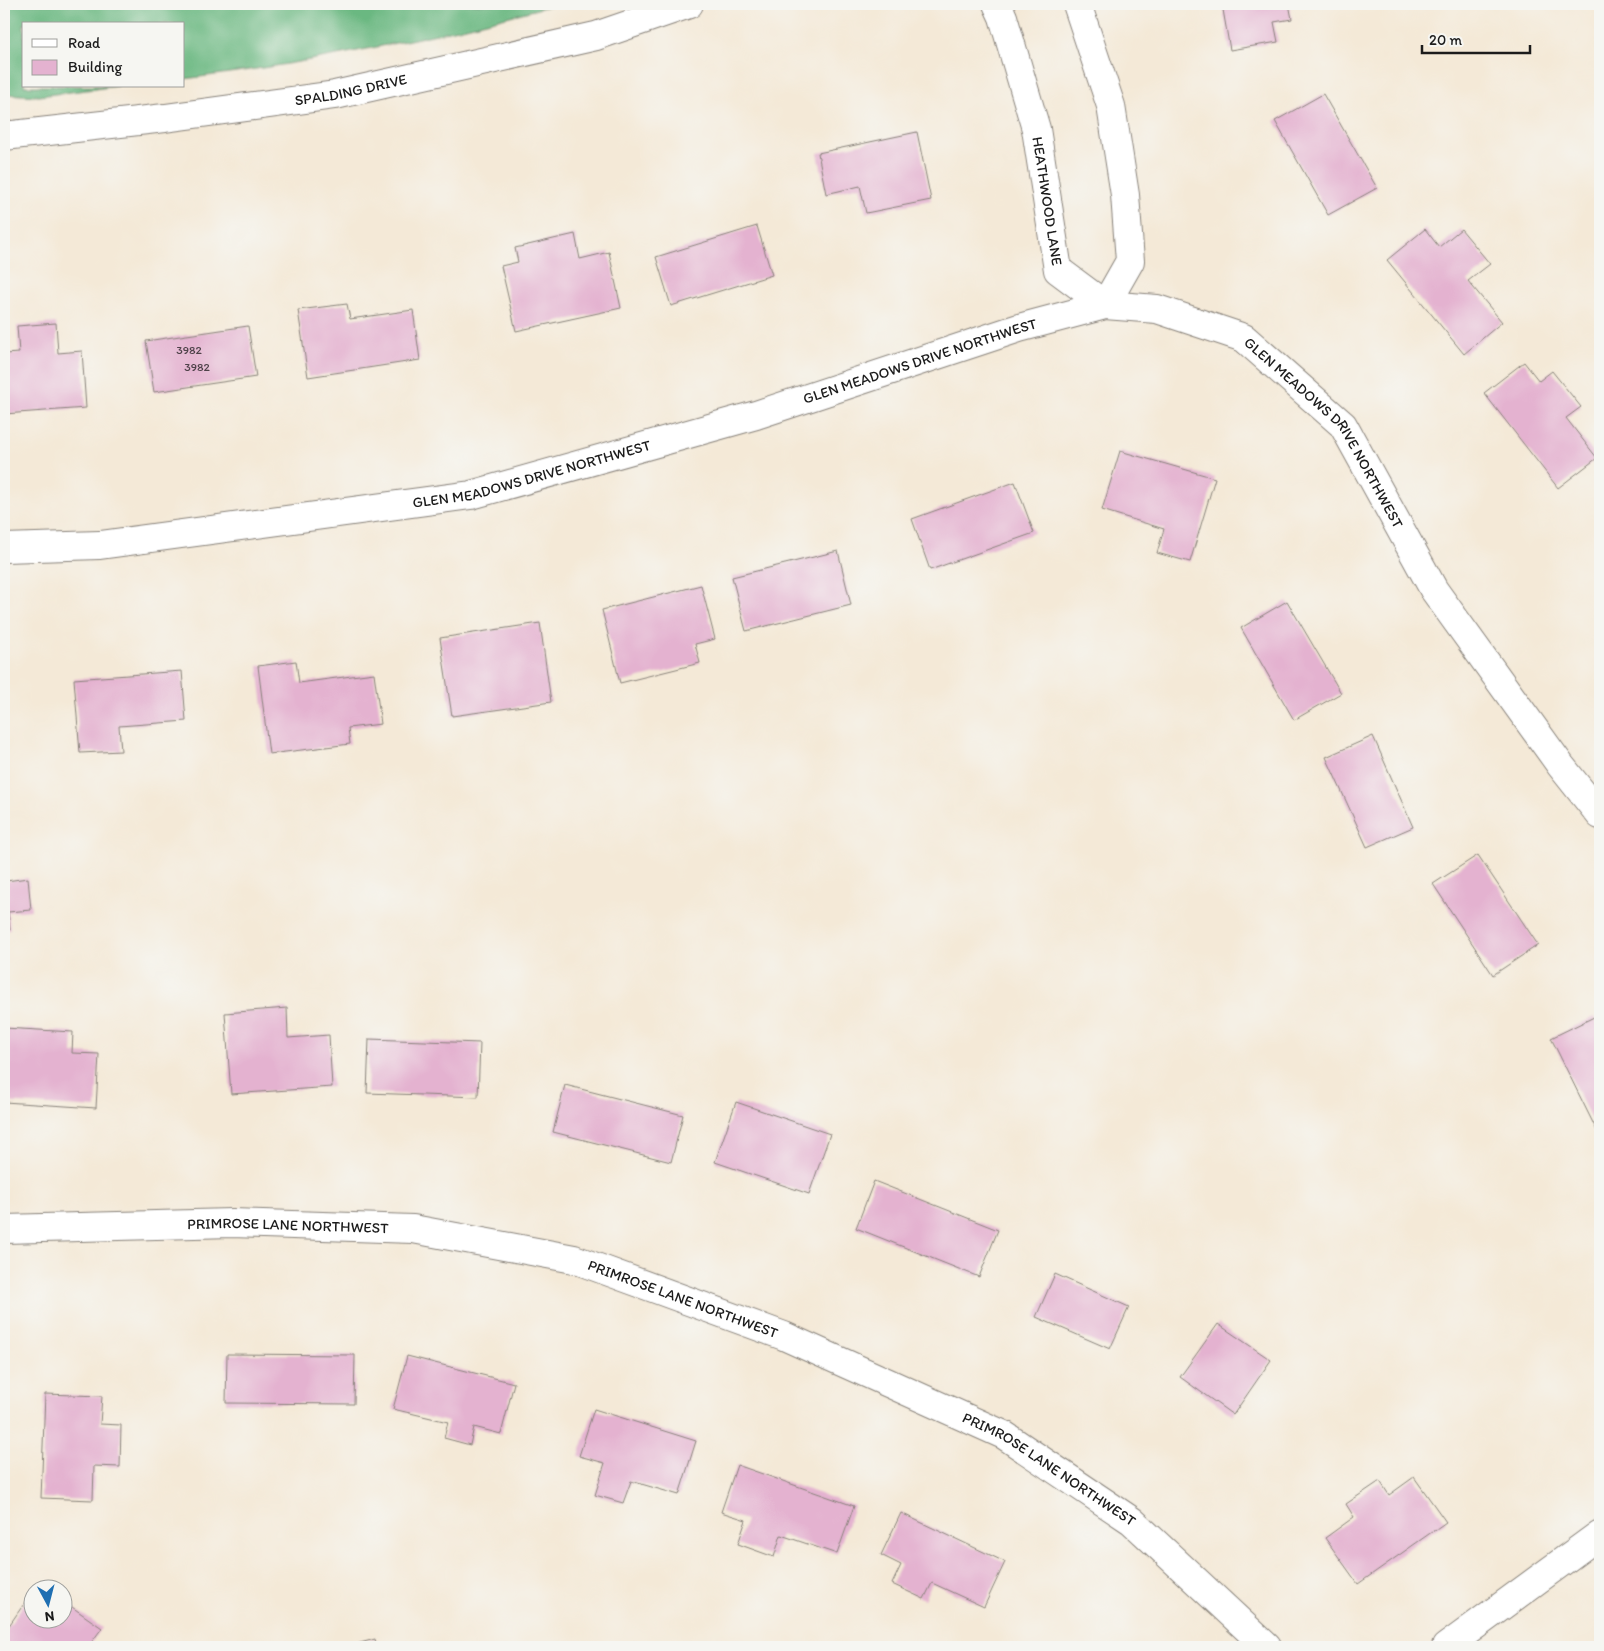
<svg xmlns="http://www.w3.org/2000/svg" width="1604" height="1651" viewBox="0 0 1604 1651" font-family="Itim,sans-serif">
<rect width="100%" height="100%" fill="#f6f6f2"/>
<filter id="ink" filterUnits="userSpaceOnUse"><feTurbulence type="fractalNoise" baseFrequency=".02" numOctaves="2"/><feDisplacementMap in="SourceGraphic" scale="10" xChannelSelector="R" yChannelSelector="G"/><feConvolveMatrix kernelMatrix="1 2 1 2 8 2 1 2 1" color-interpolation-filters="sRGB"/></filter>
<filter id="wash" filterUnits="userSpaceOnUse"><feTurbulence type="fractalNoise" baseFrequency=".0096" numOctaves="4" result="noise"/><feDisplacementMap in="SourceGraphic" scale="20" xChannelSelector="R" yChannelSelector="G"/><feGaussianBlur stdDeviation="1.12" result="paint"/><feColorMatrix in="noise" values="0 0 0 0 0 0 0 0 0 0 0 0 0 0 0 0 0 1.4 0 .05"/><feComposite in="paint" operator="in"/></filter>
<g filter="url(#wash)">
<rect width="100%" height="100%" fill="#f4e9d7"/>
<path fill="#6bb881" stroke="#446a4e" d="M 4,4 L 556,4 C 434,37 309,64 184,79 L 184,24 L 24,24 L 24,86 L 118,86 L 39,96 L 4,94 Z"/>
<g id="blocks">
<path fill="#e4b2d0" d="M 1222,4 L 1289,4 L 1292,19 L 1274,22 L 1278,42 L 1230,50 Z
M 1323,94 L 1377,188 L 1328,215 L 1275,121 Z
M 917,132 L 931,200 L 866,213 L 860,186 L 826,194 L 818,153 Z
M 757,226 L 772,275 L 671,306 L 656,257 Z
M 1425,229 L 1439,247 L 1461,229 L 1490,264 L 1468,281 L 1502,322 L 1464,354 L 1387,260 Z
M 575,234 L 580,259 L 609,252 L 621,308 L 516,331 L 501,266 L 518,262 L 515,248 Z
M 347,304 L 350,319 L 413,310 L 420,360 L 308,377 L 298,310 Z
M 56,323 L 58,353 L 82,351 L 86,408 L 4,414 L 4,354 L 19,353 L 17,326 Z
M 248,326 L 256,377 L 154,392 L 146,341 Z
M 1524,362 L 1539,381 L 1552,371 L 1581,407 L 1566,418 L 1597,458 L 1558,488 L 1484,393 Z
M 1120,451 L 1215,478 L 1190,562 L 1157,553 L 1164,529 L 1102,510 Z
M 1015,482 L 1034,533 L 930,570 L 912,519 Z
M 838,551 L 851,605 L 746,631 L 732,577 Z
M 701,585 L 715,639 L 695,644 L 700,663 L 620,683 L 602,610 Z
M 1287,601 L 1341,693 L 1294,720 L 1241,628 Z
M 540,623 L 551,702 L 452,716 L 440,638 Z
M 296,661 L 299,683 L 374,673 L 381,724 L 348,728 L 350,744 L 269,754 L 258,666 Z
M 182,671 L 186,721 L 119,726 L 121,751 L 80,753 L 74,679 Z
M 1373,736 L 1413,827 L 1367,847 L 1326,757 Z
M 1478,855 L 1538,945 L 1493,975 L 1433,884 Z
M 4,868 L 5,868 L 6,881 L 28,878 L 31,910 L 8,912 L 10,930 L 4,931 Z
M 287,1008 L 288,1038 L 329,1035 L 332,1087 L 231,1094 L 225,1013 Z
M 1594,1017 L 1600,1030 L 1600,1137 L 1551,1038 Z
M 4,1028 L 73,1032 L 72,1053 L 99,1054 L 96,1108 L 4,1102 Z
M 369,1039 L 480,1043 L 478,1097 L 367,1093 Z
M 565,1085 L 683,1115 L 671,1162 L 553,1132 Z
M 736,1102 L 830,1134 L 809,1194 L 715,1162 Z
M 874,1181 L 998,1230 L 979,1277 L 856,1228 Z
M 1055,1274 L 1129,1307 L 1110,1349 L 1036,1317 Z
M 1218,1324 L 1271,1360 L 1233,1415 L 1180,1377 Z
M 227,1354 L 355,1355 L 354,1404 L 226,1403 Z
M 407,1356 L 514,1383 L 501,1434 L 474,1427 L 470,1445 L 444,1438 L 448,1422 L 393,1409 Z
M 45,1394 L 102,1396 L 100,1424 L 121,1425 L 120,1467 L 94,1466 L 93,1500 L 41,1498 Z
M 594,1409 L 696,1441 L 679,1495 L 631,1481 L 623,1503 L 595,1495 L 605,1463 L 579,1456 Z
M 737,1465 L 854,1506 L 837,1554 L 781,1535 L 774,1557 L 738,1544 L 746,1520 L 721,1512 Z
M 1414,1477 L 1446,1522 L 1358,1584 L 1325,1538 L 1354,1517 L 1346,1504 L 1380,1481 L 1389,1495 Z
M 901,1513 L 1005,1562 L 984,1607 L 932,1583 L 924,1599 L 892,1584 L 901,1565 L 881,1555 Z
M 32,1592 L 32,1618 L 62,1618 L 62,1600 L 102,1628 L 88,1647 L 75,1647 L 67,1642 L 63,1647 L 4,1647 L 4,1633 Z
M 375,1639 L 377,1647 L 345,1647 Z"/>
</g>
</g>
<g filter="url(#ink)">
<use href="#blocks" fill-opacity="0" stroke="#88827a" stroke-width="1"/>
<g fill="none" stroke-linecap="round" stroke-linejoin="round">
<g stroke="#88827a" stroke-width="30">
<g id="minor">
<path id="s1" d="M 997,4 L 1003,17 L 1036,129 L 1058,270 L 1105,305"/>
<path d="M 1077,4 L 1111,106 L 1125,195 L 1130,261 L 1105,305"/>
<path id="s2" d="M 4,548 L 100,545 L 471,495 L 756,415 L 1019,328 L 1105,305 L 1157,309 L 1244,338 L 1343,425 L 1434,590 L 1561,766 L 1600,815"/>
<path id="s3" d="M 4,1229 L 232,1223 L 413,1229 L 574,1259 L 784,1336 L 1004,1435 L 1132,1521 L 1267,1647"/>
<path d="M 1446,1647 L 1600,1534"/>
</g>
</g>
<g stroke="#88827a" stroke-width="30">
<g id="secondary">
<path id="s4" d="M 4,136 L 165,118 L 335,95 L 596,36 L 689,4"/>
</g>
</g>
<use href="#minor" stroke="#fff" stroke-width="28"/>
<use href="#secondary" stroke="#fff" stroke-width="28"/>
</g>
</g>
<g text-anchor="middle" stroke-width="4.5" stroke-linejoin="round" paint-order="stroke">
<g font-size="12" fill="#4e4249">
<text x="189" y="354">3982</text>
<text x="197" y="371">3982</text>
</g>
<g font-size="15" fill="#1c1c1c" stroke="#f6f6f2">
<text dy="5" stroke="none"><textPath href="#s4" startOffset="350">SPALDING DRIVE</textPath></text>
<text dy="5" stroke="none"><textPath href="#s1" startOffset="204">HEATHWOOD LANE</textPath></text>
<text dy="5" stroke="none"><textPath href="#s2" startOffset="939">GLEN MEADOWS DRIVE NORTHWEST</textPath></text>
<text dy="5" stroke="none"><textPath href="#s2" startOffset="1402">GLEN MEADOWS DRIVE NORTHWEST</textPath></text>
<text dy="5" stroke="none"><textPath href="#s2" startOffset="534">GLEN MEADOWS DRIVE NORTHWEST</textPath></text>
<text dy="5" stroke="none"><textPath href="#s3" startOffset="284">PRIMROSE LANE NORTHWEST</textPath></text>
<text dy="5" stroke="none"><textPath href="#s3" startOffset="689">PRIMROSE LANE NORTHWEST</textPath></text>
<text dy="5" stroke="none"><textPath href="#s3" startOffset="1094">PRIMROSE LANE NORTHWEST</textPath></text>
</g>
</g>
<rect width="1604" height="1651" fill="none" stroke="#f6f6f2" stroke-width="20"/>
<rect x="22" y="22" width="162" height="65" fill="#f6f6f2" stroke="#9f9f9c"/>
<rect x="32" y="39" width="25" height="8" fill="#ffffff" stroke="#9f9f9c"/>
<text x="68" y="48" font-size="15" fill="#1c1c1c">Road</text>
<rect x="32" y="60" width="25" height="15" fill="#e4b2d0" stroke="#9f9f9c"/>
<text x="68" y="72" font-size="15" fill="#1c1c1c">Building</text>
<g transform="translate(48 1604) rotate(173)"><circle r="24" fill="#f6f6f2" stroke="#9f9f9c"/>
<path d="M0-4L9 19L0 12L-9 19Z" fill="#1f6fb2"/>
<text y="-8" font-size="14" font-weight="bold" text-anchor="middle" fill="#1c1c1c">N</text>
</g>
<path d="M1422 45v8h108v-8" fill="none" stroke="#1c1c1c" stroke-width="2.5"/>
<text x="1429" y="45" font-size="15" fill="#1c1c1c" stroke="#f6f6f2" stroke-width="4" paint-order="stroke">20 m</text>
</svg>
